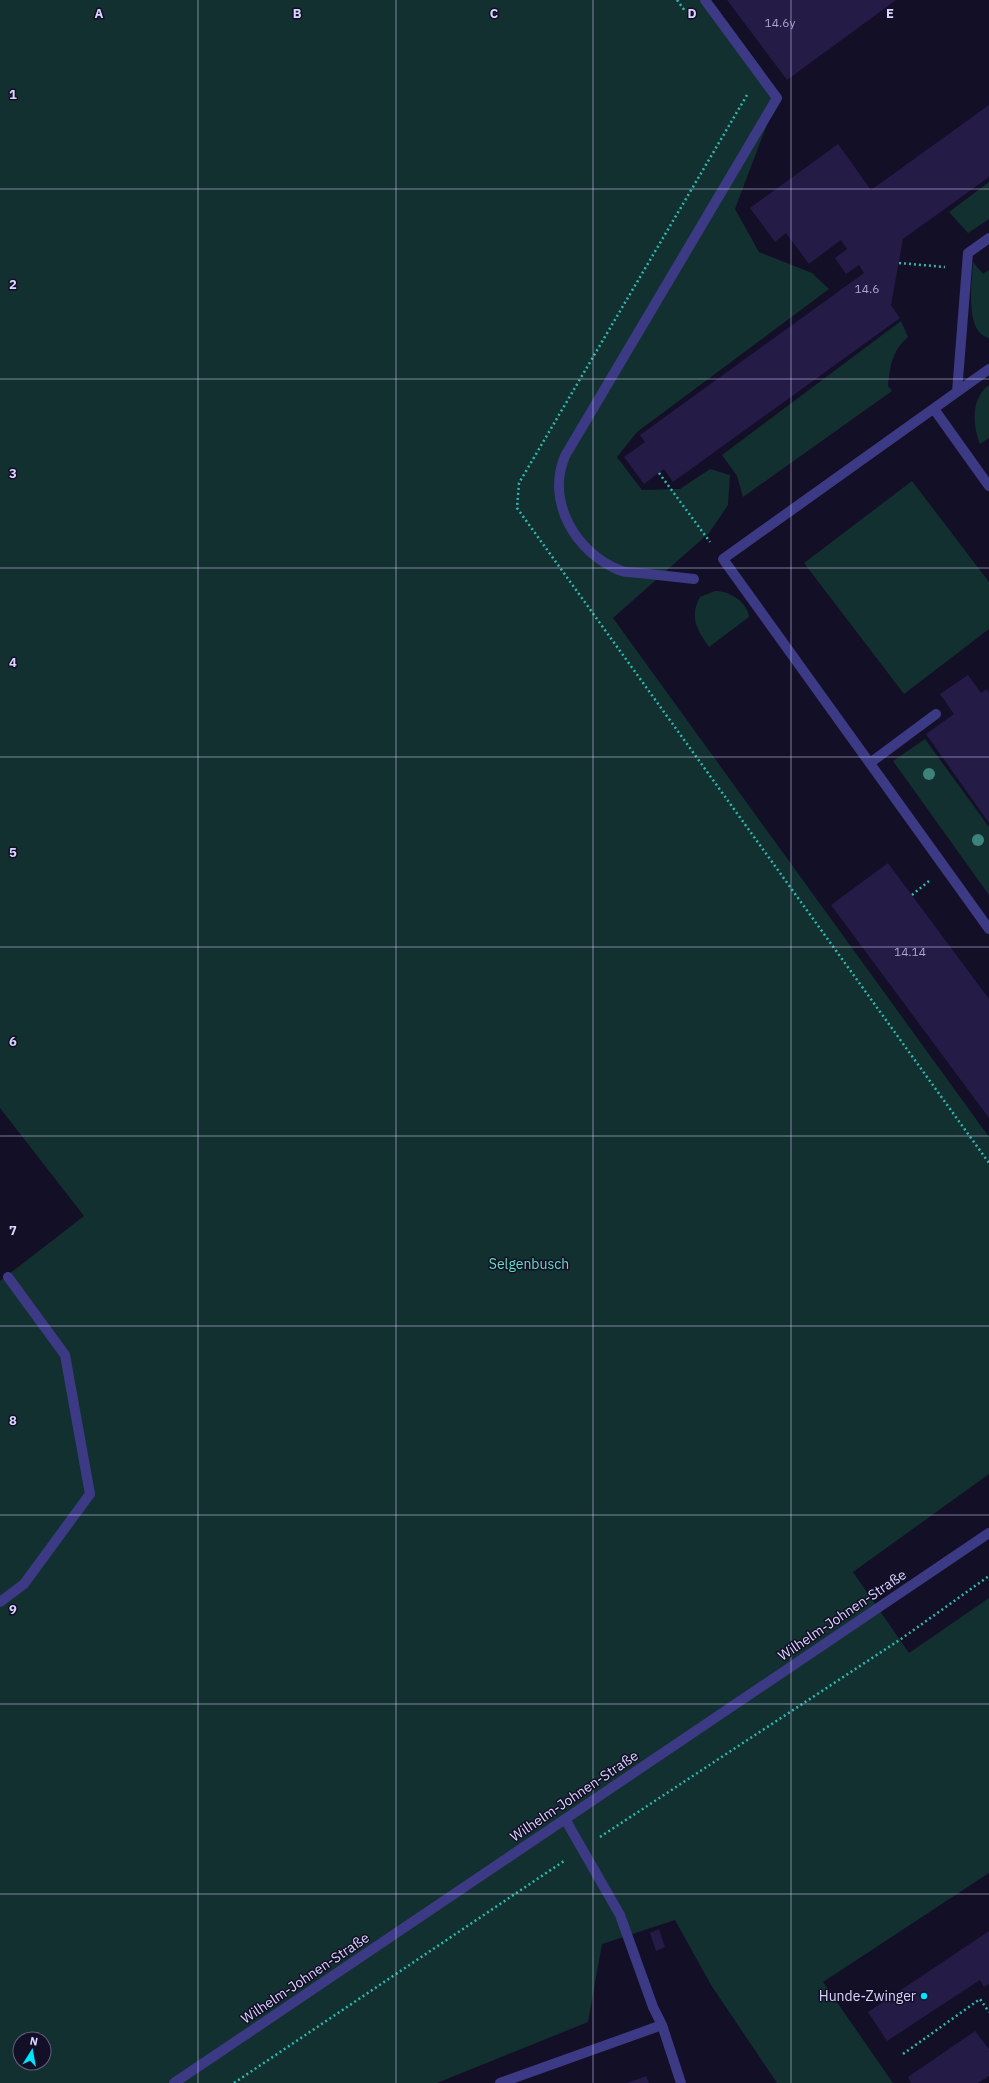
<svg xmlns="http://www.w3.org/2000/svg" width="989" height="2083" viewBox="0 0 989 2083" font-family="'IBM Plex Sans',sans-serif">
<rect width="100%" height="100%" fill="#130f26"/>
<path fill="#12302f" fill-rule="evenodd" d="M 0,0 L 703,0 L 777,98 L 735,209 L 759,252 L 812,273 L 829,289 L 637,432 L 617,457 L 642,490 L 680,489 L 710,469 L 730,475 L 728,505 L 709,533 L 613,618 L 989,1137 L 989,1474 L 853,1572 L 909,1653 L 989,1598 L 989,1873 L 823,1982 L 893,2083 L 777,2083 L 711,1985 L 675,1920 L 602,1944 L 588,2022 L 437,2083 L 0,2083 L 0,1281 L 84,1216 L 0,1108 ZM 20,2039 L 44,2039 L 44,2063 L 20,2063 Z
M 989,182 L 989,219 L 968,233 L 949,212 Z
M 973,262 L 983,274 L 989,270 L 989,338 C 964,332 972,282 973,262 Z
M 901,321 L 908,337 C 892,351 890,366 888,386 L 892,391 L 743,497 L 737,476 L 722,455 Z
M 989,385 L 989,438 L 980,444 C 973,426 970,399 989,385 Z
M 912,481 L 989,582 L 989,629 L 904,694 L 804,563 Z
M 715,591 C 729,591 747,601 749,617 L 709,647 C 697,630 689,617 700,597 Z
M 925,739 L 989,827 L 989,895 L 893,761 Z"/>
<path fill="#241b47" d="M 727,0 L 896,0 L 787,80 Z
M 989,105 L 989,177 L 903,239 L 891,305 L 900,318 L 673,482 L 664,469 L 644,484 L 624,457 L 645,442 L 640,435 L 864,273 L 859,265 L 846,274 L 835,258 L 847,249 L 841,240 L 809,264 L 786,233 L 775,242 L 750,208 L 838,144 L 871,190 Z
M 968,675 L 981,693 L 987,689 L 989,693 L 989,823 L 926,734 L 954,714 L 940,694 Z
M 888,863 L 989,999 L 989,1118 L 831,905 Z
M 659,1929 L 665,1947 L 656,1951 L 650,1933 Z
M 989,1931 L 989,1984 L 984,1987 L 980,1980 L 887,2041 L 868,2012 Z
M 975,2031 L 989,2049 L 989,2076 L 978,2083 L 911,2083 L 908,2077 Z
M 646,2076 L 649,2083 L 627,2083 Z"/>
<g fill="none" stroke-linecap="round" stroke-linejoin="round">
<path stroke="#2fb8b0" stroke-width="2.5" stroke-dasharray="2 3" stroke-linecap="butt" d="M 677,0 L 685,11
M 747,95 L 519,483 L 517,508 L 989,1163
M 899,263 L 945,267
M 659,473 L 710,542
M 912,895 L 929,881
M 600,1837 L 901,1639 L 989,1576
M 903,2054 L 980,1999 L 989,2012
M 234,2083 L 564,1861"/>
<path stroke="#3d3a85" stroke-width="10" d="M 989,369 L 723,559 L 989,929
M 957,392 L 968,253 L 989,238
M 934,409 L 989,486
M 694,579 C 676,577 658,575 640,573 C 633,572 625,573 619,570 C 575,552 546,501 565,456 L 777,98 L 705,0
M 870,763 L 936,714
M 0,1602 L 24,1584 L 90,1494 L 65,1355 L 8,1277
M 565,1819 L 620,1915 L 653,2007 L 662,2025 L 681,2083
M 500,2083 L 662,2025"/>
<path stroke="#3d3a85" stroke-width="10" d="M 174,2083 L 989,1533"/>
</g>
<g fill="#3d827b">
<circle cx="929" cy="774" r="6"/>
<circle cx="978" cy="840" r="6"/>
</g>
<path fill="none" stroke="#d9d4ff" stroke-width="1" stroke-opacity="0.55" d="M 198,0 L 198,2083M 396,0 L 396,2083M 593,0 L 593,2083M 791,0 L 791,2083M 0,189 L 989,189M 0,379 L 989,379M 0,568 L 989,568M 0,757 L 989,757M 0,947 L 989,947M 0,1136 L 989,1136M 0,1326 L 989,1326M 0,1515 L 989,1515M 0,1704 L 989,1704M 0,1894 L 989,1894"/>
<circle fill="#00e5ff" stroke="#130f26" stroke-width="1.5" cx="924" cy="1996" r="4"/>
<g text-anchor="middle" stroke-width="3" stroke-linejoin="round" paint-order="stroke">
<g font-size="12" fill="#aca6d1">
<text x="780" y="27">14.6y</text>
<text x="867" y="293">14.6</text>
<text x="910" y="956">14.14</text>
</g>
<g font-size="14" fill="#5fe0c0" stroke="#130f26">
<text x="529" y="1269">Selgenbusch</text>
</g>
<g font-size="14" fill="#d9d4ff" stroke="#130f26">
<text transform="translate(842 1615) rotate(-34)" y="5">Wilhelm-Johnen-Straße</text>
<text transform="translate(574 1796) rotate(-34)" y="5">Wilhelm-Johnen-Straße</text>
<text transform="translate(305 1978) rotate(-34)" y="5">Wilhelm-Johnen-Straße</text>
</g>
<g font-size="14" fill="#d9d4ff" stroke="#130f26" text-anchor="end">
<text x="916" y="2001">Hunde-Zwinger</text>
</g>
</g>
<g font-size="13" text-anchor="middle" font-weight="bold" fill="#d9d4ff" stroke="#130f26" stroke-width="3" stroke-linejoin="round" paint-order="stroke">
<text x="99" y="18">A</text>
<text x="297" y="18">B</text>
<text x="494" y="18">C</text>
<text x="692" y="18">D</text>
<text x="890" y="18">E</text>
<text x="13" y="99">1</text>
<text x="13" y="289">2</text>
<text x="13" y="478">3</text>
<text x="13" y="667">4</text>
<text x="13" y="857">5</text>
<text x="13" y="1046">6</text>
<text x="13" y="1235">7</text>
<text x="13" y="1425">8</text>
<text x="13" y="1614">9</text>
</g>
<g transform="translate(32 2051) rotate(11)"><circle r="19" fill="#130f26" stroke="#625e7d"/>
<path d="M0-3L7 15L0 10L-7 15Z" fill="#00e5ff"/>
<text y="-6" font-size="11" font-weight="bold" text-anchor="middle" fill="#d9d4ff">N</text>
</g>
</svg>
